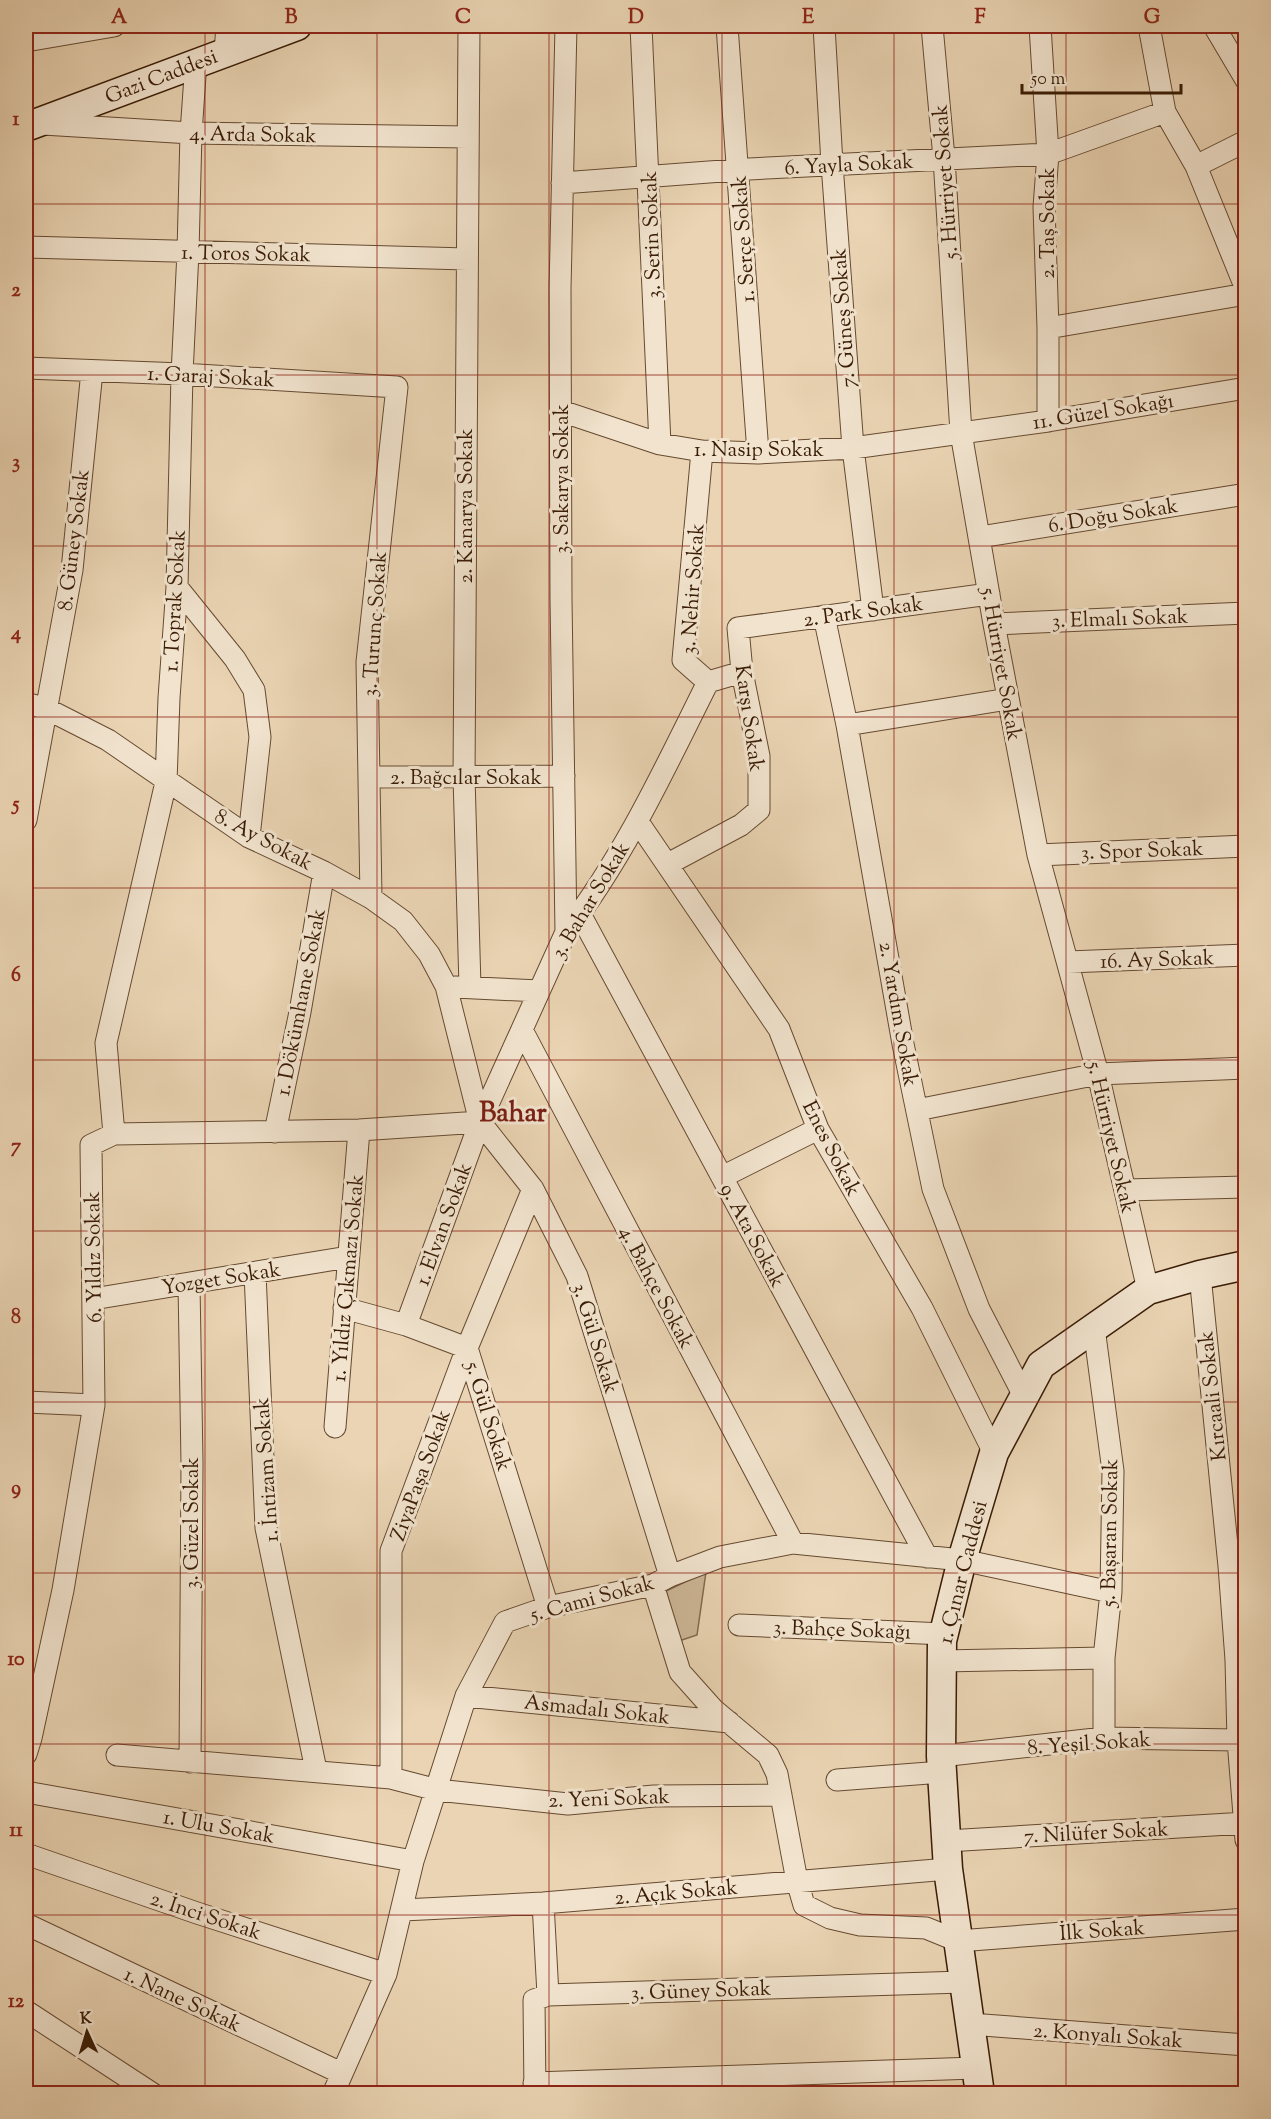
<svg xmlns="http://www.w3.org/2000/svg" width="1271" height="2119" viewBox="0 0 1271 2119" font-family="'Sorts Mill Goudy',serif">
<rect width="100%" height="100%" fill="#ead4b3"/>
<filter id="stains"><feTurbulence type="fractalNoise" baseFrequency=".00333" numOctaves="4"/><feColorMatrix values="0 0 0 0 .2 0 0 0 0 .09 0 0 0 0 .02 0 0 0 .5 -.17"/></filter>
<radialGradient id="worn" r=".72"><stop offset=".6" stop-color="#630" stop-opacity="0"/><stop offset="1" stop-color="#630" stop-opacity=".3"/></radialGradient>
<path fill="#ccb595" stroke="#83684d" stroke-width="1.5" d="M 706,1572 L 697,1635 L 679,1641 L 666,1591 Z"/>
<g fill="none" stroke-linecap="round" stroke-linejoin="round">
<g stroke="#664a30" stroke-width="23">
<path id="street" d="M 469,26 L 464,777 L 470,987
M 566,26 L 560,289 L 561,599 L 566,932
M 641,26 L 660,444
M 727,26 L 758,453
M 824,26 L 832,164 L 853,448 L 873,610
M 932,26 L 944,158 L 961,433 L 994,624 L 1038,855 L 1098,1074 L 1148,1290
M 1040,26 L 1048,154 L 1044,207 L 1048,328 L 1048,421
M 1149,26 L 1165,112 L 1196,166 L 1246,289
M 1214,26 L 1246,80
M 26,41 L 114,26
M 225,52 L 227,26
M 43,124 L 191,133 L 468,137
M 1196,166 L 1246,141
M 562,183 L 749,169 L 1048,154 L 1165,112
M 26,247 L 467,259
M 1048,328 L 1246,294
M 26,368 L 182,374 L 397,387 L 367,662 L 371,898
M 561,411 L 660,444 L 702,451 L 758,453 L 853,448 L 1048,421 L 1246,388
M 702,451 L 683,660 L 708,682 L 742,672
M 980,537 L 1246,494
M 177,587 L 235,659 L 254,690 L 260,737 L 249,837
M 824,616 L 847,725 L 903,1044 L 933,1189 L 979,1309 L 1024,1396
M 994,624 L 1246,613
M 26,703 L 47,709 L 108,740 L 249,837 L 324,872 L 371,898 L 403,921 L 429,954 L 446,986 L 480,1122 L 533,1189 L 577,1276 L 670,1576
M 847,725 L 1008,699
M 369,777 L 564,776
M 26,820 L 72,570 L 92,371
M 638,822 L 779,1029 L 818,1129 L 922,1308 L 994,1453
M 1038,855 L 1246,846
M 668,864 L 741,825 L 759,810 L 759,756 L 742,672 L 738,628 L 989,594
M 580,914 L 927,1557
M 1068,962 L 1246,955
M 455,987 L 539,991
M 522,1030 L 793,1543
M 917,1110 L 1098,1074 L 1246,1068
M 275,1132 L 300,1012 L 324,872
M 114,1134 L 106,1043 L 166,782 L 169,698 L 177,587 L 182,374 L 188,252 L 191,133 L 196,62
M 722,1177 L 818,1129
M 1125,1190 L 1246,1187
M 255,1273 L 266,1528 L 316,1770
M 1200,1275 L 1229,1566 L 1236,1660 L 1238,1740 L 1246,1840
M 189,1284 L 192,1463 L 190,1762
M 93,1299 L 348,1257
M 344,1308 L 406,1325 L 467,1348 L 548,1607
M 406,1325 L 480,1122 L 566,932 C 625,855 665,768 708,682
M 1094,1328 L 1113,1471 L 1111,1592 L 1104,1658 L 1104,1738
M 26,1402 L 94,1405
M 335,1427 L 359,1130
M 653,1585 L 680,1672 L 713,1709 L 768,1755 L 777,1774 L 797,1881 L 804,1905 L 830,1918 L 860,1925 L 926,1928 L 958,1941 L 1246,1919
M 739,1625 L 944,1634
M 942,1661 L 1104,1658
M 466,1696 L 729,1722
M 26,1754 L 31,1738 L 63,1590 L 94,1405 L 91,1145 L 114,1134 L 359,1130 L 480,1122
M 117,1755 L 391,1778 L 437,1790 L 568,1804 L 654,1796 L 781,1795
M 941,1756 L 1104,1738 L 1238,1740
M 391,1778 L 391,1551 L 467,1348 L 533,1189
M 837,1780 L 942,1772
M 26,1792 L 413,1861
M 947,1841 L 1246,1823
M 26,1854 L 197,1913 L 386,1974
M 543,1903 L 548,1995
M 403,1910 L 543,1903 L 948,1869
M 26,1924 L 341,2073
M 26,2011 L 153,2094
M 970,2024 L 1246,2045
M 534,2083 L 975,2068
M 333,2094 L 386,1974 L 413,1861 L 466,1696 L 505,1622 L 548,1607 L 653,1585 L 670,1576 L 720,1557 L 793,1543 L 962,1560 L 1111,1592
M 535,2094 L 534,2000 L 548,1995 L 963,1982"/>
</g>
<g stroke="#3a1c05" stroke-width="31">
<path id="secondary" d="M 26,127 L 297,26
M 980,2094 L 948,1869 L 941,1756 L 942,1641 L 962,1560 L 994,1453 L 1041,1365 L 1148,1290 L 1200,1275 L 1246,1265"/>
</g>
<use href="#street" stroke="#f1e3ce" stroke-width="21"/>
<use href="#secondary" stroke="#f1e3ce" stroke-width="28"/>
</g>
<path fill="none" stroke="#8f2418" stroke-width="1.5" stroke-opacity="0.55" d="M 205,26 L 205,2094M 377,26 L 377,2094M 549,26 L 549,2094M 722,26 L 722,2094M 894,26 L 894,2094M 1066,26 L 1066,2094M 26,204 L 1246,204M 26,375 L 1246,375M 26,546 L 1246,546M 26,717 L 1246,717M 26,888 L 1246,888M 26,1060 L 1246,1060M 26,1231 L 1246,1231M 26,1402 L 1246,1402M 26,1573 L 1246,1573M 26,1744 L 1246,1744M 26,1915 L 1246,1915"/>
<g text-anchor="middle" stroke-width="6" stroke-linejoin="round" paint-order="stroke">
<g font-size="21" fill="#3a1c05" stroke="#f1e3ce">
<text transform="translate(161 76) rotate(-21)" y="7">Gazi Caddesi</text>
<text transform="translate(253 134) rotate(1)" y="7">4. Arda Sokak</text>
<text transform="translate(849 164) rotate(-3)" y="7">6. Yayla Sokak</text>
<text transform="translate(945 182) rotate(-94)" y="7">5. Hürriyet Sokak</text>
<text transform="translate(1047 223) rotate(-90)" y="7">2. Taş Sokak</text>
<text transform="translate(651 235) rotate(-92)" y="7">3. Serin Sokak</text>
<text transform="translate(743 239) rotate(-94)" y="7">1. Serçe Sokak</text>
<text transform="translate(246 253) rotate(1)" y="7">1. Toros Sokak</text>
<text transform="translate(843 318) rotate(-94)" y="7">7. Güneş Sokak</text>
<text transform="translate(211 376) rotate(3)" y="7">1. Garaj Sokak</text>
<text transform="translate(1103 411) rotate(-9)" y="7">11. Güzel Sokağı</text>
<text x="759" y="456">1. Nasip Sokak</text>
<text transform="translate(561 479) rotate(-90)" y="7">3. Sakarya Sokak</text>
<text transform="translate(465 506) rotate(-90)" y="7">2. Kanarya Sokak</text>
<text transform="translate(1113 515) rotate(-9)" y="7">6. Doğu Sokak</text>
<text transform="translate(73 540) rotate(-83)" y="7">8. Güney Sokak</text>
<text transform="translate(692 589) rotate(-86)" y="7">3. Nehir Sokak</text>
<text transform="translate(174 601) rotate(-87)" y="7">1. Toprak Sokak</text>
<text transform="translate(863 611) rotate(-8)" y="7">2. Park Sokak</text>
<text transform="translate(1120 618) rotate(-2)" y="7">3. Elmalı Sokak</text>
<text transform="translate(374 624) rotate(-86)" y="7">3. Turunç Sokak</text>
<text transform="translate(1002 664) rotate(80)" y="7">5. Hürriyet Sokak</text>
<text transform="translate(750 718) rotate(82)" y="7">Karşı Sokak</text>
<text x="466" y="784">2. Bağcılar Sokak</text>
<text transform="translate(264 839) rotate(28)" y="7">8. Ay Sokak</text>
<text transform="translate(1142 850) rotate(-2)" y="7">3. Spor Sokak</text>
<text transform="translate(590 900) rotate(-59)" y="7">3. Bahar Sokak</text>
<text transform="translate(1157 959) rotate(-2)" y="7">16. Ay Sokak</text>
<text transform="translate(300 1002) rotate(-79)" y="7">1. Dökümhane Sokak</text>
<text transform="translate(899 1014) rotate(80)" y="7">2. Yardım Sokak</text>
<text transform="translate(1112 1137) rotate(77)" y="7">5. Hürriyet Sokak</text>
<text transform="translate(832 1148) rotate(63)" y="7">Enes Sokak</text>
<text transform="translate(443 1224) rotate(-70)" y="7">1. Elvan Sokak</text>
<text transform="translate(753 1235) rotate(62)" y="7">9. Ata Sokak</text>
<text transform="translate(93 1257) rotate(-91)" y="7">6. Yıldız Sokak</text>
<text transform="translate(221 1278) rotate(-9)" y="7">Yozget Sokak</text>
<text transform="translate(347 1278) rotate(-85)" y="7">1. Yıldız Çıkmazı Sokak</text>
<text transform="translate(657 1287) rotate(62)" y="7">4. Bahçe Sokak</text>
<text transform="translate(596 1338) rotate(73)" y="7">3. Gül Sokak</text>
<text transform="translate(1212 1396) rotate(-96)" y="7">Kırcaali Sokak</text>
<text transform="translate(489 1416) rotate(73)" y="7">5. Gül Sokak</text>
<text transform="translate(266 1470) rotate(-94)" y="7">1. İntizam Sokak</text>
<text transform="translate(420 1475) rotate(-70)" y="7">ZiyaPaşa Sokak</text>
<text transform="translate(191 1523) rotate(-90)" y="7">3. Güzel Sokak</text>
<text transform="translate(1109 1533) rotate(-89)" y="7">5. Başaran Sokak</text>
<text transform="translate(962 1572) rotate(-76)" y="7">1. Çınar Caddesi</text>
<text transform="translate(592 1598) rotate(-15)" y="7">5. Cami Sokak</text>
<text transform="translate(842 1629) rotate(2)" y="7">3. Bahçe Sokağı</text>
<text transform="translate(597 1709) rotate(6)" y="7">Asmadalı Sokak</text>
<text transform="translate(1089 1743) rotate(-4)" y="7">8. Yeşil Sokak</text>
<text transform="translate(609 1798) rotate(-2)" y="7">2. Yeni Sokak</text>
<text transform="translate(219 1826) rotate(10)" y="7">1. Ulu Sokak</text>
<text transform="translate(1096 1832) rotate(-3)" y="7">7. Nilüfer Sokak</text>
<text transform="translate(676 1892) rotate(-5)" y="7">2. Açık Sokak</text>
<text transform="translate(206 1915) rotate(18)" y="7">2. İnci Sokak</text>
<text transform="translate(1102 1930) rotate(-4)" y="7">İlk Sokak</text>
<text transform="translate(701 1990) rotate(-2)" y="7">3. Güney Sokak</text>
<text transform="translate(183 1999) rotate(25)" y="7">1. Nane Sokak</text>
<text transform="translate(1108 2035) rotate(4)" y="7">2. Konyalı Sokak</text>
</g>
<g font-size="27" font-weight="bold" fill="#7a1f14" stroke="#f1e3ce">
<text x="513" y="1121">Bahar</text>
</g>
</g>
<rect width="1271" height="2119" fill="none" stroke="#ead4b3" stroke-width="66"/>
<g transform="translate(87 2032) rotate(356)" stroke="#f1e3ce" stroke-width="4.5" paint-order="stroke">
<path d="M0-4.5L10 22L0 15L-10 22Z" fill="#3a1c05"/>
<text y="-9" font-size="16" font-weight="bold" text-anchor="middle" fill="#3a1c05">K</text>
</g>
<path d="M1022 84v9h159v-9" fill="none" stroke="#3a1c05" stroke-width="3"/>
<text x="1031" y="84" font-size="18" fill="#3a1c05" stroke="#f1e3ce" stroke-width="4.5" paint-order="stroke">50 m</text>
<rect x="33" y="33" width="1205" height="2053" fill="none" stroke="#8f2418" stroke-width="2"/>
<g font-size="20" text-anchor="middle" font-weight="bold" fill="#8f2418">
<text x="119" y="23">A</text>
<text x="291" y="23">B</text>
<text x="463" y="23">C</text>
<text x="636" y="23">D</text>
<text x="808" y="23">E</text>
<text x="980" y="23">F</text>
<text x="1152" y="23">G</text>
<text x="16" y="125">1</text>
<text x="16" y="296">2</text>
<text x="16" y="468">3</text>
<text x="16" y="639">4</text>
<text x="16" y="810">5</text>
<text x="16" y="981">6</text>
<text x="16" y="1152">7</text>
<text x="16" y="1323">8</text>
<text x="16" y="1494">9</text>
<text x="16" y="1665">10</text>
<text x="16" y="1836">11</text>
<text x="16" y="2007">12</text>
</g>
<rect width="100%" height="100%" filter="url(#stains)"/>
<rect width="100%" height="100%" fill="url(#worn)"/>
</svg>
